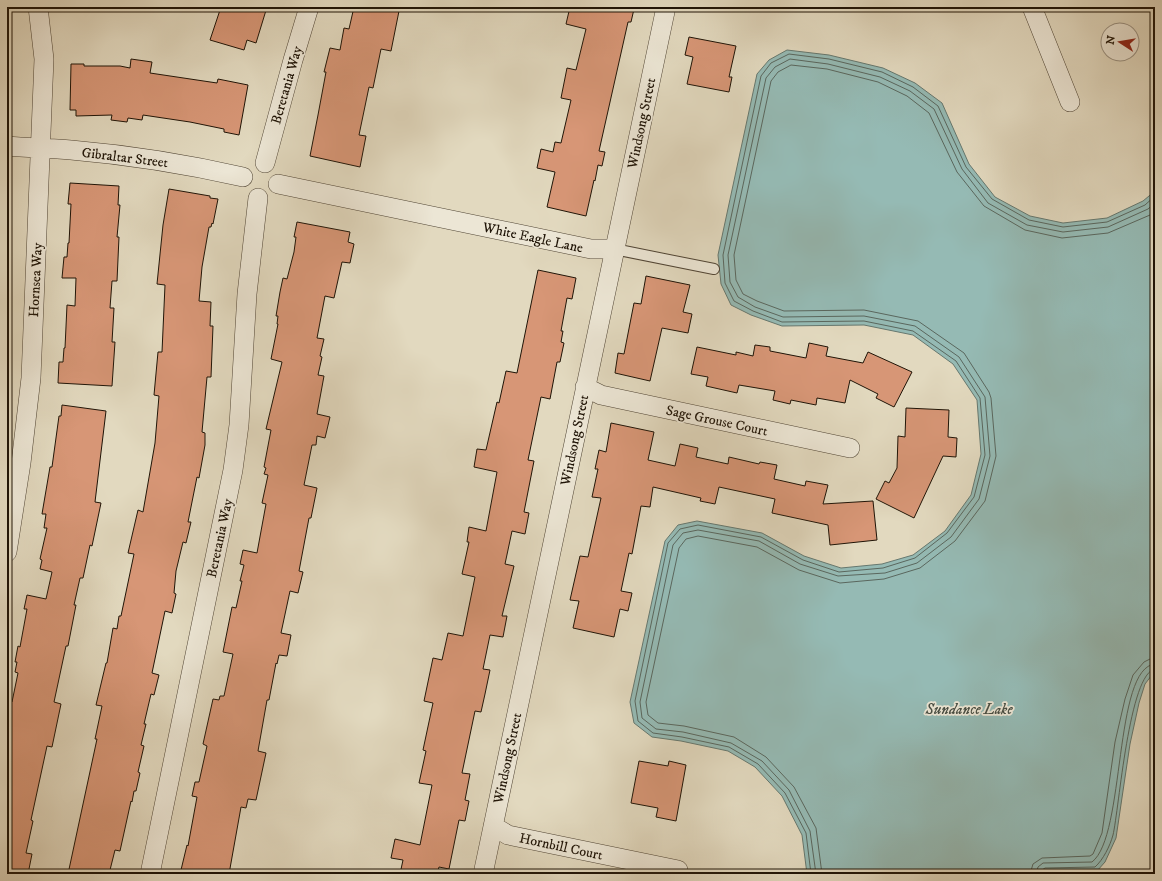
<svg xmlns="http://www.w3.org/2000/svg" width="1162" height="881" viewBox="0 0 1162 881" font-family="'IM FELL DW Pica',serif">
<rect width="100%" height="100%" fill="#e2d9bf"/>
<filter id="stains"><feTurbulence type="fractalNoise" baseFrequency=".005" numOctaves="4"/><feColorMatrix values="0 0 0 0 .2 0 0 0 0 .09 0 0 0 0 .02 0 0 0 .5 -.17"/></filter>
<radialGradient id="worn" r=".72"><stop offset=".6" stop-color="#630" stop-opacity="0"/><stop offset="1" stop-color="#630" stop-opacity=".3"/></radialGradient>
<path fill="#95bab4" stroke="#66786f" d="M 787,50 L 829,55 L 883,68 L 915,83 L 942,103 L 969,164 L 995,197 L 1030,216 L 1063,223 L 1107,218 L 1143,201 L 1155,191 L 1155,671 L 1145,684 L 1139,703 L 1130,744 L 1116,838 L 1105,862 L 1097,871 L 1046,872 L 1040,874 L 807,874 L 802,835 L 782,796 L 755,767 L 728,751 L 681,741 L 652,737 L 634,723 L 630,702 L 665,541 L 678,525 L 697,521 L 762,533 L 804,556 L 841,568 L 882,564 L 913,555 L 945,531 L 971,495 L 981,454 L 977,400 L 953,364 L 913,335 L 864,325 L 782,326 L 751,315 L 731,305 L 721,284 L 718,255 L 757,74 L 769,60 Z"/>
<g fill="none" stroke-linecap="round" stroke-linejoin="round">
<path stroke="#5a675e" stroke-width="1" d="M 811,874 L 806,833 L 785,793 L 758,764 L 729,747 L 682,737 L 653,733 L 638,721 L 635,701 L 668,543 L 680,529 L 698,525 L 761,537 L 803,560 L 839,572 L 883,568 L 915,558 L 947,533 L 974,497 L 985,455 L 980,398 L 956,361 L 913,331 L 864,321 L 782,322 L 753,311 L 734,301 L 725,283 L 723,255 L 761,76 L 771,63 L 789,54 L 829,59 L 882,72 L 913,87 L 938,106 L 966,167 L 992,199 L 1029,220 L 1063,227 L 1107,222 L 1145,205 L 1155,196
M 816,874 L 810,831 L 789,790 L 762,761 L 731,743 L 683,732 L 656,729 L 642,718 L 640,702 L 673,545 L 683,533 L 698,530 L 759,541 L 800,564 L 838,576 L 885,573 L 917,563 L 951,537 L 979,499 L 990,456 L 985,397 L 959,357 L 915,326 L 864,316 L 783,317 L 755,307 L 738,297 L 730,282 L 728,255 L 766,78 L 775,67 L 790,59 L 828,64 L 880,77 L 910,91 L 934,109 L 962,169 L 988,203 L 1027,225 L 1063,232 L 1108,227 L 1148,209 L 1155,203
M 822,874 L 816,828 L 794,787 L 766,757 L 734,737 L 684,726 L 658,723 L 648,715 L 646,702 L 679,548 L 686,539 L 698,536 L 757,547 L 799,570 L 840,583 L 884,579 L 920,568 L 955,541 L 985,501 L 996,456 L 991,398 L 989,392 L 964,353 L 918,321 L 864,310 L 784,311 L 757,301 L 743,294 L 736,280 L 734,255 L 771,81 L 778,72 L 791,65 L 827,69 L 878,82 L 907,96 L 929,113 L 957,172 L 984,206 L 1025,230 L 1062,238 L 1108,233 L 1150,215 L 1155,211
M 1030,874 L 1033,864 L 1042,858 L 1090,856 L 1093,854 L 1102,833 L 1115,742 L 1125,699 L 1133,675 L 1144,662 L 1150,659 L 1155,658
M 1036,874 L 1038,867 L 1043,863 L 1092,862 C 1126,836 1113,667 1155,664
M 1041,874 L 1042,870 L 1045,868 L 1095,867 C 1103,860 1110,846 1113,835 C 1119,810 1129,672 1155,669"/>
</g>
<path fill="#d79676" stroke="#1f1407" d="M 221,7 L 267,7 L 256,43 L 247,40 L 244,50 L 210,40 Z
M 354,7 L 381,7 L 399,11 L 391,51 L 381,49 L 373,88 L 369,87 L 359,135 L 366,136 L 360,167 L 310,156 L 318,115 L 326,72 L 324,72 L 330,48 L 340,50 L 344,28 L 349,29 Z
M 570,7 L 631,7 L 631,8 L 634,9 L 631,22 L 628,22 L 599,151 L 605,152 L 602,166 L 598,165 L 595,181 L 594,180 L 586,216 L 547,207 L 555,172 L 537,168 L 541,149 L 553,152 L 555,142 L 561,143 L 571,100 L 561,98 L 567,68 L 576,70 L 586,29 L 566,24 Z
M 689,37 L 736,46 L 729,77 L 732,77 L 729,92 L 687,84 L 693,57 L 685,55 Z
M 131,59 L 152,62 L 150,73 L 217,83 L 218,79 L 248,85 L 239,135 L 224,132 L 224,129 L 190,122 L 143,115 L 142,120 L 128,118 L 127,122 L 111,120 L 112,115 L 76,116 L 76,110 L 70,110 L 71,64 L 84,64 L 84,66 L 120,66 L 130,68 Z
M 70,183 L 119,186 L 118,205 L 120,205 L 117,237 L 119,237 L 117,281 L 112,281 L 110,308 L 114,308 L 112,342 L 115,342 L 112,386 L 58,383 L 59,362 L 63,362 L 64,348 L 65,348 L 67,305 L 75,306 L 76,278 L 62,278 L 64,257 L 67,257 L 68,243 L 69,243 L 71,204 L 68,204 Z
M 169,189 L 210,196 L 210,198 L 218,199 L 213,224 L 212,223 L 211,227 L 209,227 L 202,267 L 199,301 L 211,302 L 210,326 L 213,326 L 211,377 L 207,377 L 202,432 L 205,433 L 205,445 L 199,478 L 197,477 L 188,522 L 191,522 L 186,543 L 183,542 L 176,571 L 174,593 L 176,594 L 172,613 L 165,611 L 152,673 L 159,675 L 154,695 L 151,694 L 144,724 L 146,724 L 141,745 L 144,746 L 138,772 L 140,773 L 136,791 L 134,791 L 132,802 L 131,801 L 120,851 L 115,850 L 109,874 L 68,874 L 97,739 L 95,739 L 102,706 L 96,705 L 106,663 L 107,663 L 113,628 L 117,629 L 119,616 L 121,616 L 134,554 L 128,553 L 138,510 L 143,512 L 155,443 L 159,396 L 154,395 L 158,352 L 162,352 L 165,285 L 157,284 L 163,225 Z
M 297,222 L 350,232 L 348,242 L 354,244 L 350,263 L 342,262 L 334,298 L 325,296 L 317,338 L 324,339 L 320,356 L 322,357 L 318,375 L 324,376 L 317,414 L 330,417 L 325,438 L 317,436 L 316,445 L 312,445 L 304,485 L 317,488 L 311,518 L 309,518 L 299,571 L 303,572 L 298,593 L 290,591 L 281,633 L 291,635 L 287,656 L 279,655 L 277,664 L 276,663 L 269,700 L 267,700 L 258,751 L 266,753 L 256,800 L 248,799 L 246,808 L 241,807 L 229,874 L 198,874 L 181,870 L 187,845 L 188,846 L 197,797 L 192,796 L 195,782 L 199,782 L 207,746 L 203,744 L 213,699 L 219,700 L 220,696 L 224,696 L 233,654 L 223,652 L 232,607 L 236,608 L 242,581 L 240,581 L 244,565 L 240,564 L 243,550 L 257,553 L 266,504 L 262,503 L 268,475 L 264,474 L 266,468 L 264,467 L 271,430 L 266,429 L 282,362 L 271,359 L 278,324 L 277,324 L 278,316 L 276,316 L 280,292 L 283,278 L 287,279 L 294,252 L 296,237 L 294,237 Z
M 538,270 L 576,278 L 572,299 L 567,298 L 561,331 L 563,331 L 561,342 L 564,343 L 560,362 L 557,362 L 550,399 L 541,397 L 528,460 L 534,461 L 524,512 L 529,513 L 525,534 L 512,531 L 505,564 L 514,566 L 502,616 L 507,616 L 503,637 L 490,635 L 483,669 L 490,670 L 485,694 L 481,712 L 475,711 L 462,773 L 470,774 L 465,800 L 469,801 L 465,821 L 459,820 L 449,869 L 439,867 L 437,874 L 400,874 L 403,860 L 391,858 L 395,839 L 420,845 L 432,785 L 419,783 L 426,751 L 423,750 L 433,703 L 424,701 L 433,658 L 442,660 L 448,633 L 463,636 L 475,577 L 462,574 L 469,542 L 467,542 L 469,527 L 486,531 L 497,472 L 474,467 L 477,449 L 486,450 L 497,402 L 499,403 L 506,371 L 517,373 Z
M 646,276 L 690,285 L 683,312 L 692,314 L 688,333 L 662,328 L 650,381 L 615,373 L 618,353 L 624,354 L 634,303 L 641,304 Z
M 809,343 L 828,347 L 826,356 L 863,363 L 868,352 L 912,372 L 894,407 L 876,398 L 878,394 L 850,380 L 845,403 L 817,398 L 816,405 L 791,400 L 790,404 L 773,400 L 775,391 L 739,385 L 737,393 L 706,386 L 708,377 L 691,374 L 697,347 L 736,355 L 736,352 L 753,356 L 755,345 L 770,347 L 770,351 L 806,358 Z
M 62,405 L 106,411 L 95,502 L 101,503 L 92,546 L 90,545 L 83,578 L 80,578 L 74,605 L 76,605 L 68,646 L 66,646 L 54,702 L 61,704 L 52,747 L 47,746 L 31,820 L 33,821 L 26,853 L 32,854 L 28,874 L 7,874 L 7,712 L 9,702 L 12,702 L 18,673 L 15,672 L 17,662 L 15,662 L 18,646 L 20,647 L 27,609 L 24,609 L 27,595 L 46,599 L 52,572 L 40,569 L 42,560 L 40,559 L 47,528 L 44,528 L 46,514 L 42,514 L 50,467 L 52,467 L 59,416 L 61,416 Z
M 906,408 L 949,410 L 948,437 L 957,438 L 956,457 L 943,456 L 914,518 L 876,499 L 885,481 L 889,483 L 897,468 L 898,436 L 905,437 Z
M 611,423 L 654,432 L 648,460 L 675,466 L 680,444 L 698,448 L 696,457 L 728,464 L 729,457 L 759,464 L 760,462 L 777,465 L 774,479 L 805,486 L 806,481 L 828,485 L 823,504 L 873,501 L 877,540 L 830,545 L 828,525 L 772,513 L 775,499 L 719,487 L 715,504 L 700,501 L 701,498 L 653,487 L 650,507 L 641,506 L 632,554 L 629,553 L 621,591 L 632,593 L 628,611 L 620,609 L 614,637 L 573,628 L 579,601 L 570,600 L 580,556 L 588,557 L 601,498 L 592,497 L 598,469 L 595,469 L 599,450 L 606,452 Z
M 639,761 L 668,766 L 669,761 L 686,765 L 676,821 L 656,817 L 658,808 L 631,803 Z"/>
<g fill="none" stroke-linecap="round" stroke-linejoin="round">
<g stroke="#504535" stroke-width="12">
<path id="service" d="M 614,249 L 714,269"/>
</g>
<g stroke="#504535" stroke-width="20">
<path id="minor" d="M 1032,7 L 1070,102
M 7,146 C 28,148 50,148 71,150 C 129,155 186,164 243,177
M 265,163 L 293,60 L 309,7
M 278,184 L 591,249 L 614,249
M 585,387 L 601,395 L 850,448
M 7,552 L 21,463 L 31,378 L 44,59 L 38,7
M 493,826 L 508,835 L 678,870
M 150,874 L 233,470 L 239,425 L 247,294 L 258,198
M 483,874 L 666,7"/>
</g>
<use href="#service" stroke="#ece6d5" stroke-width="10"/>
<use href="#minor" stroke="#ece6d5" stroke-width="19"/>
</g>
<g text-anchor="middle" stroke-width="3.5" stroke-linejoin="round" paint-order="stroke">
<g font-size="14" fill="#1f1407" stroke="#ece6d5">
<text transform="translate(286 85) rotate(-74)" y="5">Beretania Way</text>
<text transform="translate(641 123) rotate(-78)" y="5">Windsong Street</text>
<text transform="translate(125 157) rotate(7)" y="5">Gibraltar Street</text>
<text transform="translate(533 237) rotate(12)" y="5">White Eagle Lane</text>
<text transform="translate(35 280) rotate(-87)" y="5">Hornsea Way</text>
<text transform="translate(717 420) rotate(12)" y="5">Sage Grouse Court</text>
<text transform="translate(574 440) rotate(-78)" y="5">Windsong Street</text>
<text transform="translate(219 538) rotate(-78)" y="5">Beretania Way</text>
<text transform="translate(507 758) rotate(-78)" y="5">Windsong Street</text>
<text transform="translate(561 846) rotate(12)" y="5">Hornbill Court</text>
</g>
<g font-size="15" font-style="italic" fill="#484e44" stroke="#ece6d5">
<text x="969" y="714">Sundance Lake</text>
</g>
</g>
<rect width="1162" height="881" fill="none" stroke="#e2d9bf" stroke-width="24"/>
<rect x="8" y="8" width="1146" height="865" fill="none" stroke="#1f1407" stroke-width="2"/>
<rect x="12" y="12" width="1138" height="857" fill="none" stroke="#1f1407"/>
<g transform="translate(1120 42) rotate(282)"><circle r="19" fill="#ece6d5" stroke="#9a9283"/>
<path d="M0-3L7 15L0 10L-7 15Z" fill="#8f2418"/>
<text y="-6" font-size="11" font-weight="bold" text-anchor="middle" fill="#1f1407">N</text>
</g>
<rect width="100%" height="100%" filter="url(#stains)"/>
<rect width="100%" height="100%" fill="url(#worn)"/>
</svg>
